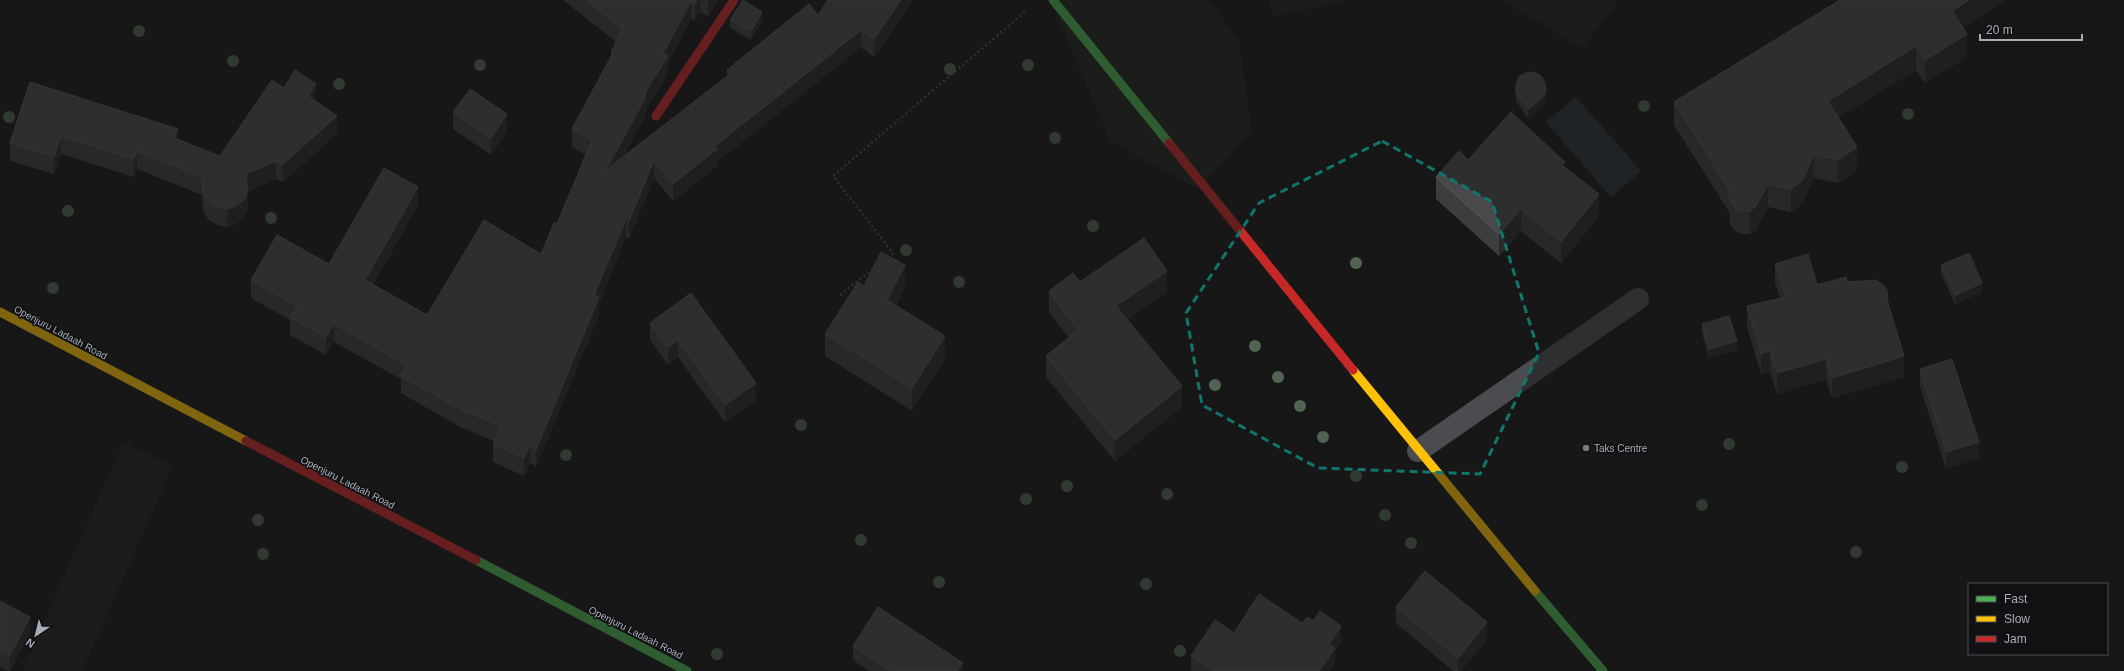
<svg xmlns="http://www.w3.org/2000/svg" width="2124" height="671" viewBox="0 0 2124 671" font-family="Helvetica,sans-serif">
<rect width="100%" height="100%" fill="#171717"/>
<path fill="#1d241e" d="M 1056,0 L 1209,0 L 1239,41 L 1252,132 L 1199,189 L 1110,141 L 1053,6 Z
M 1268,0 L 1350,0 L 1273,17 Z
M 1502,0 L 1619,0 L 1582,48 Z
M 123,443 L 173,466 L 82,671 L 22,671 Z"/>
<path fill="#2a3239" d="M 1576,97 L 1641,171 L 1611,197 L 1546,122 Z"/>
<g fill="none" stroke-linecap="round" stroke-linejoin="round">
<path stroke="#4d4e52" stroke-width="2.5" stroke-dasharray="2 3" stroke-linecap="butt" d="M 888,258 L 893,253 L 833,176 L 1026,11
M 840,295 L 874,268"/>
<path stroke="#4b4c50" stroke-width="22" d="M 1418,451 L 1638,299"/>
<path stroke="#4caf50" stroke-width="9" d="M 1053,0 L 1169,143
M 476,560 L 687,671
M 1535,591 L 1603,671"/>
<path stroke="#ffc107" stroke-width="9" d="M 0,312 L 246,441
M 1353,370 L 1535,591"/>
<path stroke="#c62828" stroke-width="9" d="M 656,116 L 734,0
M 1169,143 L 1353,370
M 246,441 L 476,560"/>
</g>
<g fill="#506451">
<circle cx="139" cy="31" r="6"/>
<circle cx="233" cy="61" r="6"/>
<circle cx="480" cy="65" r="6"/>
<circle cx="1028" cy="65" r="6"/>
<circle cx="950" cy="69" r="6"/>
<circle cx="339" cy="84" r="6"/>
<circle cx="1644" cy="106" r="6"/>
<circle cx="1908" cy="114" r="6"/>
<circle cx="9" cy="117" r="6"/>
<circle cx="1055" cy="138" r="6"/>
<circle cx="68" cy="211" r="6"/>
<circle cx="271" cy="218" r="6"/>
<circle cx="1093" cy="226" r="6"/>
<circle cx="906" cy="250" r="6"/>
<circle cx="1356" cy="263" r="6"/>
<circle cx="959" cy="282" r="6"/>
<circle cx="53" cy="288" r="6"/>
<circle cx="1255" cy="346" r="6"/>
<circle cx="1278" cy="377" r="6"/>
<circle cx="1215" cy="385" r="6"/>
<circle cx="1300" cy="406" r="6"/>
<circle cx="801" cy="425" r="6"/>
<circle cx="1323" cy="437" r="6"/>
<circle cx="1729" cy="444" r="6"/>
<circle cx="566" cy="455" r="6"/>
<circle cx="1902" cy="467" r="6"/>
<circle cx="1356" cy="476" r="6"/>
<circle cx="1067" cy="486" r="6"/>
<circle cx="1167" cy="494" r="6"/>
<circle cx="1026" cy="499" r="6"/>
<circle cx="1702" cy="505" r="6"/>
<circle cx="1385" cy="515" r="6"/>
<circle cx="258" cy="520" r="6"/>
<circle cx="861" cy="540" r="6"/>
<circle cx="1411" cy="543" r="6"/>
<circle cx="1856" cy="552" r="6"/>
<circle cx="263" cy="554" r="6"/>
<circle cx="939" cy="582" r="6"/>
<circle cx="1146" cy="584" r="6"/>
<circle cx="1180" cy="651" r="6"/>
<circle cx="717" cy="654" r="6"/>
</g>
<path fill="#3d3d3f" d="M 563,0 L 719,0 L 708,16 L 700,12 L 695,21 L 691,19 L 668,63 L 668,74 L 646,109 L 644,118 L 623,157 L 727,76 L 727,70 L 818,15 L 913,0 L 874,57 L 861,47 L 717,162 L 717,166 L 673,201 L 654,178 L 629,239 L 626,237 L 599,303 L 599,315 L 536,467 L 530,463 L 524,476 L 493,462 L 493,444 L 494,441 L 460,427 L 401,393 L 401,379 L 334,342 L 326,355 L 290,335 L 290,320 L 251,298 L 251,280 L 329,264 L 418,205 L 373,285 L 427,315 L 541,254 L 557,224 L 586,155 L 572,147 L 572,129 L 611,57 L 611,52 L 616,42 Z
M 1838,0 L 2006,0 L 1962,27 L 1967,57 L 1925,83 L 1916,70 L 1838,117 L 1857,170 L 1838,183 L 1814,178 L 1802,204 L 1791,212 L 1768,207 L 1756,230 L 1750,234 L 1742,234 L 1735,231 L 1730,224 L 1729,212 L 1674,125 L 1674,102 L 1838,2 Z
M 730,20 L 762,21 L 751,40 L 730,28 Z
M 30,82 L 178,139 L 220,156 L 284,88 L 337,134 L 283,182 L 276,179 L 248,191 L 248,208 L 244,217 L 236,224 L 227,227 L 217,225 L 208,219 L 203,211 L 202,195 L 137,169 L 134,177 L 61,154 L 54,174 L 10,161 L 10,143 Z
M 1516,85 L 1546,100 L 1542,107 L 1528,118 L 1516,101 Z
M 453,112 L 507,131 L 491,155 L 453,129 Z
M 1468,160 L 1565,166 L 1599,216 L 1561,263 L 1521,231 L 1499,256 L 1436,199 L 1436,177 Z
M 1775,264 L 1817,285 L 1847,282 L 1888,303 L 1904,377 L 1832,398 L 1826,379 L 1777,394 L 1770,372 L 1761,374 L 1747,327 L 1747,306 L 1780,298 L 1775,284 Z
M 1941,265 L 1982,292 L 1955,304 L 1941,274 Z
M 1080,282 L 1167,292 L 1127,320 L 1182,407 L 1115,461 L 1046,377 L 1046,356 L 1069,338 L 1049,312 L 1049,291 Z
M 864,286 L 905,287 L 896,306 L 945,359 L 912,411 L 825,356 L 825,334 Z
M 691,293 L 756,400 L 725,422 L 678,357 L 668,365 L 650,340 L 650,323 Z
M 1702,324 L 1737,350 L 1709,358 L 1702,333 Z
M 1920,369 L 1979,458 L 1946,469 L 1920,386 Z
M 0,601 L 30,634 L 10,671 L 8,671 L 0,667 Z
M 1396,607 L 1487,639 L 1461,671 L 1453,671 L 1396,623 Z
M 1234,633 L 1341,641 L 1335,650 L 1335,663 L 1329,671 L 1192,671 L 1191,670 L 1191,656 Z
M 853,646 L 963,671 L 869,671 L 853,660 Z"/>
<path fill="#29292a" d="M 697,0 L 700,0 L 700,12 L 695,21 L 695,4 Z
M 708,0 L 719,0 L 708,16 Z
M 901,0 L 913,0 L 874,57 L 874,39 Z
M 1969,0 L 2006,0 L 1952,34 L 1952,11 Z
M 691,2 L 691,19 L 668,63 L 668,74 L 646,109 L 644,118 L 606,188 L 606,170 L 646,91 L 663,53 Z
M 762,12 L 762,21 L 751,40 L 751,31 Z
M 861,30 L 861,47 L 717,162 L 717,166 L 673,201 L 673,184 L 715,146 Z
M 1967,34 L 1967,57 L 1925,83 L 1925,60 Z
M 1916,46 L 1916,70 L 1828,124 L 1828,101 Z
M 316,84 L 316,102 L 308,96 Z
M 1546,91 L 1546,100 L 1542,107 L 1528,118 L 1528,109 Z
M 507,114 L 507,131 L 491,155 L 491,138 Z
M 337,116 L 337,134 L 283,182 L 283,164 Z
M 178,129 L 178,147 L 174,138 Z
M 61,136 L 61,154 L 54,174 L 54,157 Z
M 1857,147 L 1857,170 L 1838,183 L 1838,160 Z
M 137,151 L 137,169 L 134,177 L 134,159 Z
M 1814,154 L 1814,178 L 1802,204 L 1791,212 L 1791,189 Z
M 654,160 L 654,178 L 629,239 L 629,221 Z
M 276,161 L 276,179 L 248,191 L 248,208 L 244,217 L 236,224 L 227,227 L 227,209 L 246,174 Z
M 1768,184 L 1768,207 L 1756,230 L 1750,234 L 1750,211 Z
M 418,187 L 418,205 L 365,298 L 365,280 Z
M 1599,194 L 1599,216 L 1561,263 L 1561,242 Z
M 1521,209 L 1521,231 L 1499,256 L 1499,234 Z
M 626,219 L 626,237 L 599,303 L 599,315 L 536,467 L 536,450 L 594,295 Z
M 905,265 L 905,287 L 887,322 L 887,300 Z
M 1167,271 L 1167,292 L 1116,327 L 1116,306 Z
M 1982,283 L 1982,292 L 1955,304 L 1955,295 Z
M 334,324 L 334,342 L 326,355 L 326,337 Z
M 945,336 L 945,359 L 912,411 L 912,388 Z
M 678,340 L 678,357 L 668,365 L 668,348 Z
M 1737,341 L 1737,350 L 1709,358 L 1709,349 Z
M 1770,351 L 1770,372 L 1761,374 L 1761,354 Z
M 1904,356 L 1904,377 L 1832,398 L 1832,378 Z
M 1826,359 L 1826,379 L 1777,394 L 1777,373 Z
M 756,383 L 756,400 L 725,422 L 725,405 Z
M 1182,386 L 1182,407 L 1115,461 L 1115,440 Z
M 1979,442 L 1979,458 L 1946,469 L 1946,452 Z
M 530,445 L 530,463 L 524,476 L 524,458 Z
M 30,617 L 30,634 L 10,671 L 10,655 Z
M 1487,622 L 1487,639 L 1461,671 L 1458,671 L 1458,658 Z
M 1341,626 L 1341,641 L 1335,650 L 1335,663 L 1329,671 L 1319,671 L 1329,644 Z
M 963,663 L 963,671 L 957,671 Z"/>
<path fill="#49494c" stroke="#58595d" d="M 586,0 L 697,0 L 695,4 L 691,2 L 663,53 L 668,56 L 646,91 L 644,100 L 606,170 L 730,74 L 727,70 L 809,4 L 818,15 L 828,0 L 901,0 L 874,39 L 861,30 L 715,146 L 717,149 L 673,184 L 654,160 L 629,221 L 626,219 L 594,295 L 599,297 L 536,450 L 530,445 L 524,458 L 493,444 L 501,426 L 460,409 L 401,376 L 407,365 L 334,324 L 326,337 L 290,317 L 297,306 L 251,280 L 277,235 L 329,264 L 384,168 L 418,187 L 365,280 L 427,315 L 484,220 L 541,254 L 554,223 L 557,224 L 592,140 L 572,129 L 613,53 L 611,52 L 623,29 Z
M 743,0 L 762,12 L 751,31 L 730,20 Z
M 1840,0 L 1969,0 L 1952,11 L 1967,34 L 1925,60 L 1916,46 L 1828,101 L 1857,147 L 1838,160 L 1814,154 L 1802,181 L 1791,189 L 1768,184 L 1756,206 L 1750,211 L 1742,211 L 1735,208 L 1730,201 L 1729,189 L 1674,102 Z
M 295,70 L 316,84 L 308,96 L 337,116 L 283,164 L 276,161 L 246,174 L 248,190 L 244,200 L 236,206 L 227,209 L 217,207 L 208,202 L 203,193 L 202,177 L 137,151 L 134,159 L 61,136 L 54,157 L 10,143 L 30,82 L 178,129 L 174,138 L 220,156 L 272,80 L 284,88 Z
M 1534,72 L 1541,76 L 1545,83 L 1546,91 L 1542,98 L 1528,109 L 1516,93 L 1516,85 L 1519,77 L 1525,73 Z
M 470,89 L 507,114 L 491,138 L 453,112 Z
M 1511,112 L 1565,162 L 1562,165 L 1599,194 L 1561,242 L 1521,209 L 1499,234 L 1436,177 L 1459,151 L 1468,160 Z
M 1144,238 L 1167,271 L 1116,306 L 1182,386 L 1115,440 L 1046,356 L 1078,330 L 1049,291 L 1073,273 L 1080,282 Z
M 881,252 L 905,265 L 887,300 L 945,336 L 912,388 L 825,334 L 858,282 L 864,286 Z
M 1969,253 L 1982,283 L 1955,295 L 1941,265 Z
M 1808,254 L 1817,285 L 1846,277 L 1847,282 L 1875,280 L 1882,284 L 1887,290 L 1888,303 L 1904,356 L 1832,378 L 1826,359 L 1777,373 L 1770,351 L 1761,354 L 1747,306 L 1786,297 L 1775,264 Z
M 691,293 L 756,383 L 725,405 L 678,340 L 668,348 L 650,323 Z
M 1729,316 L 1737,341 L 1709,349 L 1702,324 Z
M 1952,359 L 1979,442 L 1946,452 L 1920,369 Z
M 1425,571 L 1487,622 L 1458,658 L 1396,607 Z
M 1259,594 L 1302,623 L 1307,617 L 1313,621 L 1320,611 L 1341,626 L 1329,644 L 1335,648 L 1319,671 L 1213,671 L 1191,656 L 1215,620 L 1234,633 Z
M 0,601 L 30,617 L 10,655 L 0,650 Z
M 878,607 L 963,663 L 957,671 L 891,671 L 853,646 Z"/>
<path d="M0 0H2124V671H0ZM 1382,141 L 1492,202 L 1539,353 L 1480,474 L 1318,468 L 1202,405 L 1186,313 L 1259,203 Z" fill="#171717" fill-opacity=".55" fill-rule="evenodd"/>
<path fill="none" stroke="#0f766e" stroke-width="3" stroke-dasharray="8 5" stroke-linejoin="round" d="M 1382,141 L 1492,202 L 1539,353 L 1480,474 L 1318,468 L 1202,405 L 1186,313 L 1259,203 Z"/>
<circle fill="#757880" stroke="#111113" stroke-width="1.5" cx="1586" cy="448" r="4"/>
<g text-anchor="middle" stroke-width="3" stroke-linejoin="round" paint-order="stroke">
<g font-size="10" fill="#a8adb8" stroke="#111113">
<text transform="translate(61 332) rotate(28)" y="4">Openjuru Ladaah Road</text>
<text transform="translate(348 482) rotate(27)" y="4">Openjuru Ladaah Road</text>
<text transform="translate(636 632) rotate(27)" y="4">Openjuru Ladaah Road</text>
</g>
<g font-size="10" fill="#a8adb8" stroke="#111113" text-anchor="start">
<text x="1594" y="452">Taks Centre</text>
</g>
</g>
<rect x="1968" y="583" width="140" height="72" fill="#111113" stroke="#4d4f55"/>
<rect x="1976" y="596" width="20" height="6" fill="#4caf50" stroke="#4d4f55"/>
<text x="2004" y="603" font-size="12" fill="#a8adb8">Fast</text>
<rect x="1976" y="616" width="20" height="6" fill="#ffc107" stroke="#4d4f55"/>
<text x="2004" y="623" font-size="12" fill="#a8adb8">Slow</text>
<rect x="1976" y="636" width="20" height="6" fill="#c62828" stroke="#4d4f55"/>
<text x="2004" y="643" font-size="12" fill="#a8adb8">Jam</text>
<g transform="translate(36 635) rotate(215)" stroke="#111113" stroke-width="3" paint-order="stroke">
<path d="M0-3L7 15L0 10L-7 15Z" fill="#a8adb8"/>
<text y="-6" font-size="11" font-weight="bold" text-anchor="middle" fill="#a8adb8">N</text>
</g>
<path d="M1980 34v6h102v-6" fill="none" stroke="#a8adb8" stroke-width="2"/>
<text x="1986" y="34" font-size="12" fill="#a8adb8" stroke="#111113" stroke-width="3" paint-order="stroke">20 m</text>
</svg>
